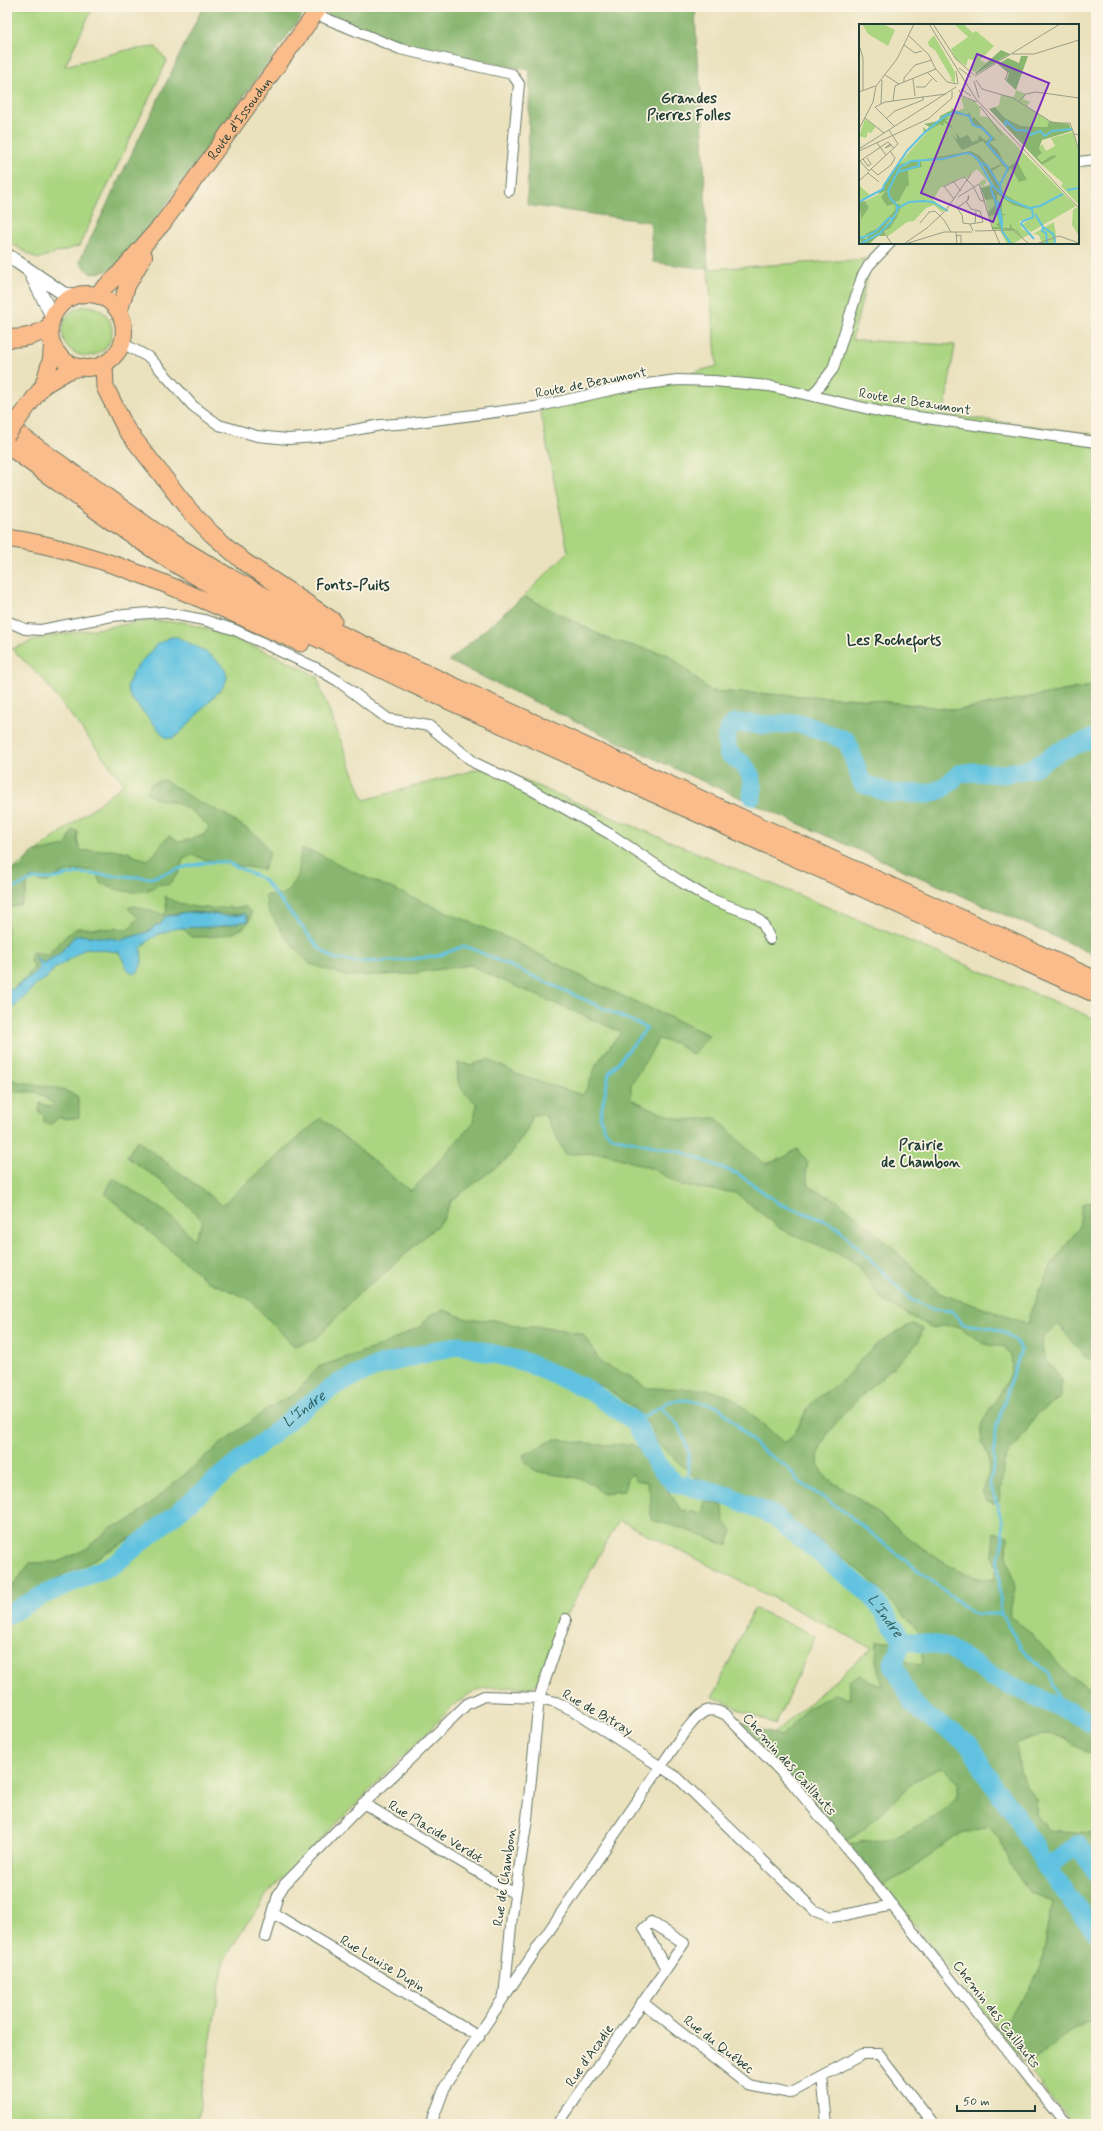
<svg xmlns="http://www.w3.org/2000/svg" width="1103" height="2131" viewBox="0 0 1103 2131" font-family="Mynerve,sans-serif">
<rect width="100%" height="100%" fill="#fcf5e5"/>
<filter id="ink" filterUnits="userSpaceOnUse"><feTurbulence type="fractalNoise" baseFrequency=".025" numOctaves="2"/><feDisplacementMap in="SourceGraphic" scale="8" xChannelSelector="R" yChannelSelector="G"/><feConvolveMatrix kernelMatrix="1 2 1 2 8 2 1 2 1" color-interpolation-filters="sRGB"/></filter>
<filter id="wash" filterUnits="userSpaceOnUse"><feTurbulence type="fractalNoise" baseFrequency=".012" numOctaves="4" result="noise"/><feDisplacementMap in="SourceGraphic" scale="16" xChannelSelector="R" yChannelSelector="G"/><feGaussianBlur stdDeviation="0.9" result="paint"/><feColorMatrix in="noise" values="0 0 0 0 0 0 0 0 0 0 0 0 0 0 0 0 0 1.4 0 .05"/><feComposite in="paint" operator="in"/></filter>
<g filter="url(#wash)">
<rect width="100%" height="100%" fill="#eae1bd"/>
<path fill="#abd581" stroke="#65895a" d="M 7,7 L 93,7 L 65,66 L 127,50 L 156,47 L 167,61 L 79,246 L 37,259 L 7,241 Z
M 869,259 L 867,280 L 852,340 L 955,345 L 944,414 L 1096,435 L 1096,685 L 959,710 L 860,699 L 710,691 L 669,655 L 610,640 L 524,596 L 568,552 L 540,410 L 622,392 L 717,366 L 708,269 Z
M62 331a25 25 0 1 1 50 0a25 25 0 1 1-50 0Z
M 146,621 L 183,622 L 220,633 L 282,658 L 318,677 L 321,690 L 364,800 L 489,766 L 1096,1019 L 1096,2124 L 1072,2124 L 855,1849 L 762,1744 L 872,1648 L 619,1520 L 561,1624 L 541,1681 L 531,1687 L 485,1688 L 471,1693 L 456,1703 L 266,1895 L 260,1907 L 244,1927 L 224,1961 L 199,2111 L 195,2124 L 7,2124 L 7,874 L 124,784 L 42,678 L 12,649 L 44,637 Z
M 754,1608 L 816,1636 L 775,1725 L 713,1697 Z"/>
<path fill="#88b66f" stroke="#547a52" d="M 203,7 L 308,7 L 153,222 L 115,269 L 91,274 L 79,262 Z
M 333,7 L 695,7 L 697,60 L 701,89 L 708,269 L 653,262 L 650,222 L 527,205 L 530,70 L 430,51 L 326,16 Z
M 524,596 L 610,640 L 669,655 L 710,691 L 860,699 L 959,710 L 1096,685 L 1096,955 L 680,771 L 449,661 Z
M 164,780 L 197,801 L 223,813 L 259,837 L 270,853 L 263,870 L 203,859 L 194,855 L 183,859 L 179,873 L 168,885 L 160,884 C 141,897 120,892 100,883 L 96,871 C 81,869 60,870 49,882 L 42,882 L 32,878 L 28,880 L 26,892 L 21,904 L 7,909 L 7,870 L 21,869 L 32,853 L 66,846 L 73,829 L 78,832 L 77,841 L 81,851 L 111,850 L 129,852 L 133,856 L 148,860 C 157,853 160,844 169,836 L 180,842 L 204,835 L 209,827 C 200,818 189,807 176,803 C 163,798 161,803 147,793 L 150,784 Z
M 301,849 L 319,854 L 360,875 L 512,940 L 592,982 L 709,1035 L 693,1055 L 676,1043 L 657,1039 L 655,1046 L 631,1084 L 631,1099 L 657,1111 L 683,1120 L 716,1118 C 733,1133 747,1152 766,1164 L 783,1158 L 797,1149 L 808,1163 L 806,1171 L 809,1187 L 837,1200 L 880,1236 L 939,1293 L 1029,1324 L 1029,1315 L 1052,1264 L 1079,1228 L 1082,1204 L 1096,1200 L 1096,1360 L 1086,1358 L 1058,1324 L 1049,1333 L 1044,1335 L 1042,1347 L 1045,1359 L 1061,1378 L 1061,1397 L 1038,1413 L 1018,1443 L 1009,1452 L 1004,1463 L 999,1501 L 993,1503 L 987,1501 L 982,1492 C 987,1482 991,1468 988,1456 C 984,1444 977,1434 983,1421 C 991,1402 1017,1379 1011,1357 C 1010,1354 1007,1350 1005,1347 C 998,1346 989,1346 983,1343 C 961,1330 962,1321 933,1328 L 883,1301 L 858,1265 L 835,1252 L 782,1230 L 736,1193 L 682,1186 L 653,1169 L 603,1153 L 565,1154 L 544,1114 L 532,1115 L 527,1130 L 508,1158 L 451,1201 L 443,1220 L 385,1273 L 362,1290 L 315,1340 L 294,1346 L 249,1299 L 207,1281 L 105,1194 L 113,1178 L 166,1212 L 194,1239 L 203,1221 L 167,1185 L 127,1157 L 137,1140 L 222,1205 L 321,1118 L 410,1191 L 419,1183 L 473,1123 L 477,1104 C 460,1089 456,1086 458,1063 L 472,1065 L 488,1059 L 521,1076 L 583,1095 L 589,1084 L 597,1063 L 621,1032 L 490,975 L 470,965 L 407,974 L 347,976 L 310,964 L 285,937 L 267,908 L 266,895 L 285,894 L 298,876 Z
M 165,896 C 187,912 220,908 246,907 L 251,912 C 251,938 210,937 191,937 L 182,927 L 248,921 L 246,914 C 227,916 181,907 166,917 C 163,919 161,923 160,925 L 155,925 L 148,932 L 118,941 L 116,939 L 79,935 L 74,937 L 58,955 L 43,963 L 35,957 L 40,966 L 35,975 L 13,989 L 34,968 L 30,959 L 32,952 L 48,954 L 67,935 L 77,928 L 129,929 L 138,918 L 128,908 L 135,906 L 164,915 L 167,911 Z
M 7,1076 L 15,1081 L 62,1089 L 77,1096 L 79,1106 L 79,1117 L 68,1119 L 59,1117 L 52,1124 L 44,1123 L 44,1115 L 39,1112 L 40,1103 L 51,1107 L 54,1104 L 36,1092 L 10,1092 L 7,1094 Z
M 444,1310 L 467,1319 L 494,1320 L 522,1327 L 546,1327 L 583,1334 L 602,1364 L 628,1375 L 647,1388 L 707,1389 L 733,1398 L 784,1443 C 799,1433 799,1422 808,1408 C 817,1396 832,1389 844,1379 C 850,1374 854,1366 860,1360 C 875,1344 893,1332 913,1324 L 923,1329 C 921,1334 920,1339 917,1343 C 901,1367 789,1442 825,1476 C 832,1483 842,1487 850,1493 C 867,1504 883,1517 899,1530 C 921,1547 965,1583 994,1579 L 997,1567 L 992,1556 L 994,1532 L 1008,1536 L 1007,1555 L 1015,1588 L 1009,1616 L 1029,1631 L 1069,1676 L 1096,1691 L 1096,1756 C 1081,1751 1069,1739 1055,1734 C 1044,1731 1025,1740 1016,1744 L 1021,1775 L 1036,1800 L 1035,1813 L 1048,1830 L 1091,1833 L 1096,1826 L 1096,2017 L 1069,2032 L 1027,2066 L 997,2031 L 1030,1989 L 1042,1960 L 1053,1901 L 1031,1893 L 1026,1888 L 1010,1864 L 1000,1839 L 989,1826 L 955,1836 L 908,1872 L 882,1886 L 850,1845 L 864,1841 L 897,1836 L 934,1818 L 956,1798 L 959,1783 L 942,1767 L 914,1781 L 867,1827 L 845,1842 L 739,1721 L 780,1736 L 791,1727 L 807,1708 L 834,1694 L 850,1698 L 848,1681 L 860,1674 L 872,1683 L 883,1686 L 876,1662 L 877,1641 L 895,1641 L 907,1662 L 923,1664 L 920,1633 L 869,1578 L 806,1530 L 764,1502 L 721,1489 L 695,1477 L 656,1442 L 651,1427 L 634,1408 L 605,1387 L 567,1372 L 496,1349 L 450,1341 L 395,1351 L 350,1370 L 297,1406 L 176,1511 L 87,1564 L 66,1573 L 7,1610 L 7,1590 L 14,1584 L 30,1563 L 58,1562 L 86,1549 L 110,1528 L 131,1520 L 218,1446 L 269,1408 L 296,1393 L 318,1367 L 380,1346 L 421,1326 L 430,1315 Z
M 555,1439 L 603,1445 L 632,1444 L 649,1458 L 661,1480 L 681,1510 L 703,1514 L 704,1501 L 723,1505 L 724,1521 L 732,1531 L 728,1546 L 684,1529 L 651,1520 L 651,1496 L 647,1482 L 636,1480 L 633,1474 L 627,1478 L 624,1491 L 601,1493 C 585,1472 559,1478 537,1471 C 531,1469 524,1461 523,1455 Z"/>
<path fill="#61c2e0" stroke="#40808a" d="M 171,637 L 177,637 C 190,644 228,660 227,678 C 226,681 224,685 223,687 L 179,734 L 173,738 L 166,738 L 130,697 L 127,686 L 134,670 L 157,644 Z
M 186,912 L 230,916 L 246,914 L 248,921 C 235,923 221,927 207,927 C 180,928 162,926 141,948 L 142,963 L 138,972 L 133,974 L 128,970 L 119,952 L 86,948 L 53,970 L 46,979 C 36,980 19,1006 7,1013 L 7,989 L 13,989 L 32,975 L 35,974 L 40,966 L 34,956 L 43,963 L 58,955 L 74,937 L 79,935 L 116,939 L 118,941 L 148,932 L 156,925 L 160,925 L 165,917 Z"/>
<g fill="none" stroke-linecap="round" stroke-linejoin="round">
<path stroke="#61c2e0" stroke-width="3" d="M 7,891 L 34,879 L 52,879 L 77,873 L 151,878 L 188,866 L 209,862 L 226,862 L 263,879 L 319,948 L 333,958 L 356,962 L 394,961 L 438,956 L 464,946 L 475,950 L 647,1028 L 609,1073 L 600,1117 L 605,1130 L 612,1137 L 682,1152 L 738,1174 L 780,1204 L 826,1221 L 838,1228 L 910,1299 L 932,1309 L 952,1311 L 963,1324 C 984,1327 1011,1327 1021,1350 L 995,1431 L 994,1462 L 990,1483 L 1002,1520 L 1003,1538 L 998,1562 L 1001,1614 L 1022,1649 L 1049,1674 L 1064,1710
M 660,1407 L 680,1427 L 689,1453 L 687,1486
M 635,1422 L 670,1401 L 687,1400 L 718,1406 L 760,1449 L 787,1467 L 798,1481 L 839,1508 L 974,1614 L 1001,1614"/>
<g stroke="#61c2e0" stroke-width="19">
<path d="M 752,796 C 755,773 746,765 728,753 C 726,740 724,732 735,723 L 771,725 L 795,723 L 808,726 L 847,741 L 862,783 L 889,793 L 928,794 L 942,789 L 959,774 L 973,772 L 1004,774 L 1033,768 L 1060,751 L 1096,737"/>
<path id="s1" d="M 7,1615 L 43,1595 L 115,1564 L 300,1411 L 337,1384 L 380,1365 L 459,1345 L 525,1362 L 587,1389 L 635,1422 L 657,1464 L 674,1483 L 729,1496 L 772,1515 L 871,1595 L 903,1640 L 948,1647 L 992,1677 L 1096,1724"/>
<path d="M 903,1640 L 893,1664 L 912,1703 L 928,1717 L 969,1744 L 991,1782 L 1014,1813 L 1047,1868 L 1077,1844 L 1096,1872"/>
<path d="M 1047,1868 L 1096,1932"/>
</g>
</g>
</g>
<g filter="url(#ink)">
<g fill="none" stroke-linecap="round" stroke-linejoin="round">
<g stroke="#667664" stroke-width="12">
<path id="minor" d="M 315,14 L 400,49 L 512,74 L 519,84 L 509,191
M 1078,162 L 1096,160
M 122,343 L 150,358 L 193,406 L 219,425 L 257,436 L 288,439 L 317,437 L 381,425 L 411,423 L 535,407 L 624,387 L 677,380 L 714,381 L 769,386 L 882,412 L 1096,442
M 812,396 L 833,369 L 862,277 L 869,265 L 890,243
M 7,621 L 25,629 L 41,630 L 112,616 L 162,612 L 204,620 L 235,630 L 316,668 L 338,681 L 388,719 L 429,726 L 475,763 L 530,789 L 610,834 L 683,883 L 708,898 L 753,915 L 763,924 L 770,939
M 363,1803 L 515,1894
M 273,1913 L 479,2037
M 266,1937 L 278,1895 L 284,1885 L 351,1816 L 467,1704 L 484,1696 L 539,1698 L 556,1702 L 574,1711 L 678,1778 L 815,1911 L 831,1917 L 839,1916 L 893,1905
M 504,1997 L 683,1734 C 697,1718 703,1702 726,1715 L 792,1783 L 853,1856 L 1065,2124
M 642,2002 L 748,2085 L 790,2093 L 863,2054 L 879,2054 L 933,2124
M 822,2076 L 827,2124
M 431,2124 L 446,2084 L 504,1997 L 512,1916 L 527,1819 L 539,1698 L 566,1619
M 558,2124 L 684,1943 L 651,1922 L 644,1928 L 666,1969"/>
</g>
<g stroke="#667664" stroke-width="15">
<path id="tertiary" d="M 7,255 L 64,294 L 74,295
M 30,272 L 52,316"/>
</g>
<g stroke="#667664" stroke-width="18">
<g id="primary">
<circle cx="87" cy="331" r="37"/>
<path id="s2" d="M 96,295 L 116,277 L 163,223 L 320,7"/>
<path d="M 119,312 L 127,286 L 144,256"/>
<path d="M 43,386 L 68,371 L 81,367"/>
<path d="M 43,386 L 51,359 L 52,345"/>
</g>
</g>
<g stroke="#667664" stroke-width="19">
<path id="trunk" d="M 7,338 C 24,339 35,336 49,327
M 104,364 L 105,387 L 126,429 L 189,510 L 212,534 L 243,561 L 333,621
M 7,426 L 164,538 L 229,577 L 305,618 L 1096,980
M 7,445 L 111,521 L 169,560 L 228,595 L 410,683 L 1096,994
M 7,538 C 110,553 207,602 301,643"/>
</g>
<use href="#minor" stroke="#fff" stroke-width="10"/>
<use href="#tertiary" stroke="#fff" stroke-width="13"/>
<use href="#primary" stroke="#fabc8b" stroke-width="16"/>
<use href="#trunk" stroke="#fabc8b" stroke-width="17"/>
<g stroke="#667664" stroke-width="18" stroke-linecap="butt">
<path id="primary-bridge" d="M 7,435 L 43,386"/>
</g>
<use href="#primary-bridge" stroke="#fabc8b" stroke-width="16"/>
</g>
</g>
<g text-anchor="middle" stroke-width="3.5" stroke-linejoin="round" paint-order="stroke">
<g font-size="14" fill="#1f3d34" stroke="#fcf5e5">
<text dy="5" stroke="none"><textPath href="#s2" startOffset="228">Route d'Issoudun</textPath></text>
<text transform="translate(591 382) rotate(-11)" y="5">Route de Beaumont</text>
<text transform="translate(915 401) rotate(9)" y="5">Route de Beaumont</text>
<text transform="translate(598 1712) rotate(30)" y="5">Rue de Bitray</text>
<text transform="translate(790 1764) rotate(48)" y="5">Chemin des Caillauts</text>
<text transform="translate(436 1831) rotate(31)" y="5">Rue Placide Verdot</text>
<text transform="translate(504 1877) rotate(-82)" y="5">Rue de Chambon</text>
<text transform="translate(383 1963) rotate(31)" y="5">Rue Louise Dupin</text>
<text transform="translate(997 2014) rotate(52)" y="5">Chemin des Caillauts</text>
<text transform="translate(719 2044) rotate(38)" y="5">Rue du Québec</text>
<text transform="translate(589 2055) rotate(-55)" y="5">Rue d'Acadie</text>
</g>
<g font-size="15" font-weight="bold" fill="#1f3d34" stroke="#fcf5e5">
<text x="689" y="103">Grandes<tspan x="689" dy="17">Pierres Folles</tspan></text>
<text x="353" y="590">Fonts-Puits</text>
<text x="894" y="645">Les Rocheforts</text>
<text x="921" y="1150">Prairie<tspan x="921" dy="17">de Chambon</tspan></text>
</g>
<g font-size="15" font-style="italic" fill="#305e5f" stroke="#fcf5e5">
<text dy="5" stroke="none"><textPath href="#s1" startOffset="364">L'Indre</textPath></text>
<text dy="5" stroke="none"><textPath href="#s1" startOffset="1057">L'Indre</textPath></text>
</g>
</g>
<g transform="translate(859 24)">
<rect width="220" height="220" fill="#eae1bd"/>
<path d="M 3,0 L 24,0 L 36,6 L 29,22 L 9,10 ZM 95,0 L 104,0 L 114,9 L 117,7 L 135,22 L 121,36 L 127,39 L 116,48 L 112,46 L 115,36 L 109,35 L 107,42 L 97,35 L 92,25 L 109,13 ZM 75,11 L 96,48 L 96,59 L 91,56 L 93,55 L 76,26 L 70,22 L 69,18 ZM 157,66 L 167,70 L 164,75 L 171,78 L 168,82 L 190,97 L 188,103 L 162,102 L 146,94 L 136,83 L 140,81 L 142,71 L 155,73 ZM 102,73 L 115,77 L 121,83 L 121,92 L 129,93 L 217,182 L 172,208 L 163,201 L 175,191 L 164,196 L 160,198 L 163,205 L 171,210 L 153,220 L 148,220 L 140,205 L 134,206 L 123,163 L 120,159 L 125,155 L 128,158 L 123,163 L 131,160 L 118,145 L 108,154 L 103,153 L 81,164 L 74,176 L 86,186 L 83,188 L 75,181 L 67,184 L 55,197 L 48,198 L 28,213 L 24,206 L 10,216 L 0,218 L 0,191 L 2,194 L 10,184 L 6,177 L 26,167 L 28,182 L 40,177 L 49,159 L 48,146 L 39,141 L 67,109 L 71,100 L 105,84 ZM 6,95 L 17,102 L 12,109 L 9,108 L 7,114 L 0,112 ZM 214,108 L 220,128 L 219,180 L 202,162 L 204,159 L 183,141 L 196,133 L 190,133 L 183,138 L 178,133 L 183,129 L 180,124 L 183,120 L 187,127 L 196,122 L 192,114 ZM 0,159 L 2,163 L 12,172 L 2,176 L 0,174 ZM 218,183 L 220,186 L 220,212 L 213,201 L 214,186 ZM 195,198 L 197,212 L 193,220 L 183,220 L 180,211 L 174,210 Z" fill="#abd581"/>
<path d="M 142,26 L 151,30 L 117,50 L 116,49 ZM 162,32 L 169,32 L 157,66 L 147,57 L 150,49 L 139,40 L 149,34 L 160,39 ZM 136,83 L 146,94 L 162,102 L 188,103 L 190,97 L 210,100 L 213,107 L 183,116 L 180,124 L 183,129 L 178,133 L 183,138 L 190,133 L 196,131 L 197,133 L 183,141 L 130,85 ZM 92,84 L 105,90 L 110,90 L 108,85 L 113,93 L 92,89 L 92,92 L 85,94 L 88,94 L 90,95 L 86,96 L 94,104 L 94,105 L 85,98 L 84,102 L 81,100 L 65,109 L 64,103 L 67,106 L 71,103 L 65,100 L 80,97 L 81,92 L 93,86 ZM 115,93 L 137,116 L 130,118 L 139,126 L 145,139 L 150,143 L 158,137 L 168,156 L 171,155 L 160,158 L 152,144 L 143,154 L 148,145 L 143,141 L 133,147 L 140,159 L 143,157 L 141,162 L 145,170 L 172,186 L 154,181 L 138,170 L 138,177 L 143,179 L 143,190 L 148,190 L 144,191 L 143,204 L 151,204 L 151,198 L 153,204 L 159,207 L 162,212 L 156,206 L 134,205 L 133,203 L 141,203 L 137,201 L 140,198 L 138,190 L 130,192 L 129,188 L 136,181 L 134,175 L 126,176 L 121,162 L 123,164 L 135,161 L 121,136 L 115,131 L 105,129 L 90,133 L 61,136 L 112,127 L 121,132 L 131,145 L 143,140 L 124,117 L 103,126 L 98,119 L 93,111 L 98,116 L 97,108 L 101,114 L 109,111 L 113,118 L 119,116 L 120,111 L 127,117 L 131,114 L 123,105 L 113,101 L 112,95 ZM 52,138 L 62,138 L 63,143 L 49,146 L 50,162 L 48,162 L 40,177 L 36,178 L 37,188 L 22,207 L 39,189 L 39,179 L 42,183 L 38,193 L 31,204 L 25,207 L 26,212 L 19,212 L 10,220 L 2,218 L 0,212 L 8,216 L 9,211 L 6,210 L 20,204 L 36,186 L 35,180 L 28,182 L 22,173 L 27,167 L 19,170 L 39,141 L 45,139 L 44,142 L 46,142 ZM 6,177 L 10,184 L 2,195 L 0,178 Z" fill="#88b66f"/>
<path fill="none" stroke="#61c2e0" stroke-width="2" d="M 146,102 L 147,97 L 157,106 L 170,107 L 171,111 L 181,107 L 186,112 L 193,107 L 213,105M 122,139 L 128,141 L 140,161M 39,148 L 60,142 L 60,137M 25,161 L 48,127 L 65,109 L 86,92 L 97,88 L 110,92 L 114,101 L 123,104 L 133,114 L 128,120 L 149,144 L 141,161 L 142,169M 133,161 L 132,165 L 137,179 L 139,178 L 143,197 L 143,207 L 152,220M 208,166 L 220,164M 0,178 L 24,165 L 25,161M 137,179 L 142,201M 39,184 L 50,178 L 64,177 L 74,178 L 89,187M 171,184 L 181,182 L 204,170M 176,190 L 184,203 L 183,207 L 187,209 L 188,219 L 185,220M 184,203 L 194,210 L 196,216 L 195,220M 0,212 L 3,214 L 16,208 L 30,194 L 34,194M 1,220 L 20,210 L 32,198 L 38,187 L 38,181 L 31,174 L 29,167 L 41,143 L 52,137 L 84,135 L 107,129 L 112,130 L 119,136 L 133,161 L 148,175 L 173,185 L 174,193 L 164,197 L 162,200 L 175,215"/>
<path fill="none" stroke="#999f86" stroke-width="1" d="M 70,0 L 117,75 L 220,184M 74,0 L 97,35 L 115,51M 49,11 L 70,31 L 77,46M 0,21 L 4,34 L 4,66M 45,21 L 56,29 L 63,27M 153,30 L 175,30 L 220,16M 138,39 L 149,48 L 146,56M 100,44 L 112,53M 97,47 L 99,60M 68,48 L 78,58M 26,51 L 40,60 L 77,45 L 88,58 L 98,60M 116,52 L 201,0M 54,55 L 56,72M 117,56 L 123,65 L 154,74 L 194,99 L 211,99 L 215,110 L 220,111M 115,57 L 120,74M 45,58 L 45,54 L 56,41 L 73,36M 17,62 L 38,35 L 55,0M 57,63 L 66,63 L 73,55M 102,65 L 112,72M 100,66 L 103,72 L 118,78M 0,68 L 16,62M 34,77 L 36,62 L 40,60M 160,77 L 167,70 L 177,68 L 220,74M 22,80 L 23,56M 121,82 L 143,111M 16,83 L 26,78 L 87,70M 16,83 L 35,102M 6,94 L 25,109M 28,94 L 36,87 L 64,76 L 64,72M 0,105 L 14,78 L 17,62M 215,110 L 220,127M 18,119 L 27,131M 31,120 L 26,124 L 33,121M 0,125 L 97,63M 0,127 L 69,95 L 93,74 L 93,67M 4,135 L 9,142 L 12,140 L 8,134M 0,136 L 10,147 L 39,120 L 30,106M 1,137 L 29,118 L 35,124M 12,145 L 19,151 L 32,141 L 36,134 L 31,127M 9,149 L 20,158M 0,157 L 10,148M 94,157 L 102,167M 85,162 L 95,175M 84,163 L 105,153 L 114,162 L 121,176 L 126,178M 99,173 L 120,160 L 134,206M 109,176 L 110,172 L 109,172 L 109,176 L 98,184 L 103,191 L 104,199 L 111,200 L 114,207M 107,177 L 112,185 L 121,187 L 124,198 L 111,200M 72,188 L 76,187 L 85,196 L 92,208M 61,199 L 71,187 L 70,189M 116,199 L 117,187M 135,206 L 141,220M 24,207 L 33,220M 116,207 L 154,206 L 170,220M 97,208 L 98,220M 97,212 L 102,211 L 102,220M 46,219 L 68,204 L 87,186 L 112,150M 46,220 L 85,208 L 113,208M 177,220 L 200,212 L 220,219"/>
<path fill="#7b2cbf" fill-opacity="0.15" stroke="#7b2cbf" stroke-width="2" d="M 118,30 L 190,59 L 134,198 L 62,169 Z"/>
<rect width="220" height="220" fill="none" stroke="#1f3d34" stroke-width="2"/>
</g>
<rect width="1103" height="2131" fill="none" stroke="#fcf5e5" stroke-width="24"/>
<path d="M957 2105v6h78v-6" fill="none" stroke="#1f3d34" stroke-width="2"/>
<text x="963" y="2105" font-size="12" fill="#1f3d34" stroke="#fcf5e5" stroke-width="3" paint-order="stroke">50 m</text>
</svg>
